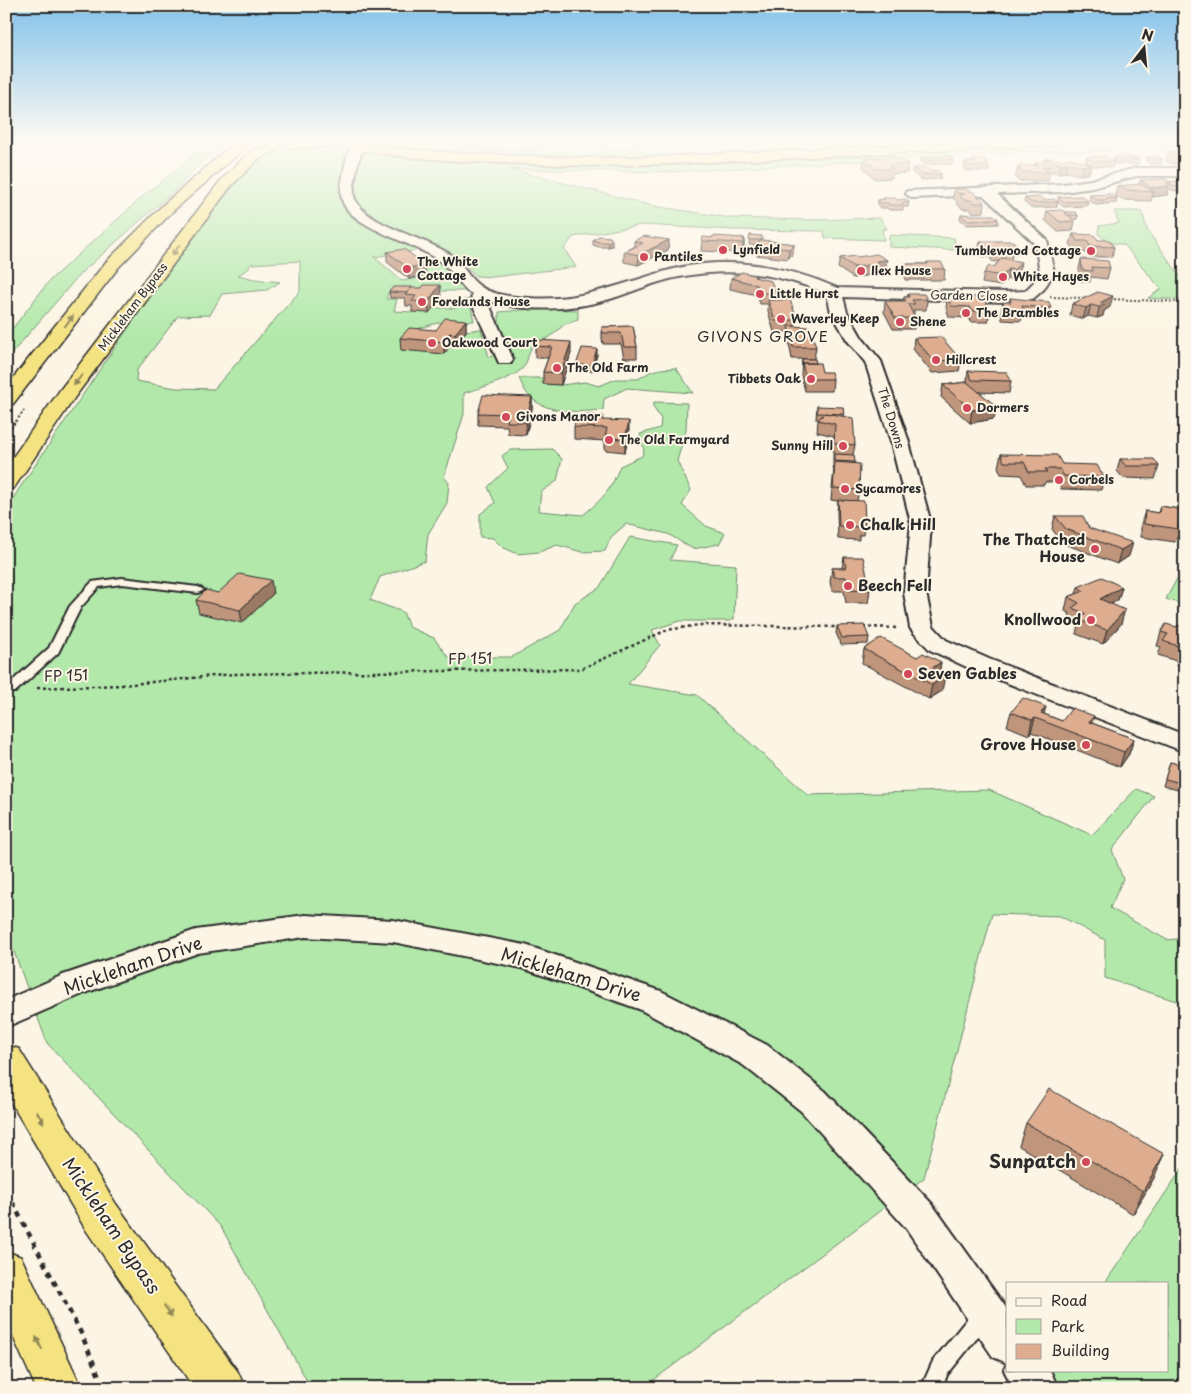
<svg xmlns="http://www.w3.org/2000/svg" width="1191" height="1394" viewBox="0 0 1191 1394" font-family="'Playpen Sans',sans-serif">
<rect width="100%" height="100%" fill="#fcf5e5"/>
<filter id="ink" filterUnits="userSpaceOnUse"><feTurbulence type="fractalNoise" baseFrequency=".02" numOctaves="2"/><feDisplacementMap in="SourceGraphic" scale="10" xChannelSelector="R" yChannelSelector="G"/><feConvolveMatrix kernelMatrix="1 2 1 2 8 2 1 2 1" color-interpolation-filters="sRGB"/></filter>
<g filter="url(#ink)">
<path fill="#b2e9ab" stroke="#6e8a6b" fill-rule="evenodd" d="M 159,141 L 210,141 L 218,145 L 219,150 L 206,157 L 174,191 L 81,273 L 6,360 L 6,337 L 50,280 L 149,191 L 184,164 L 198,150 L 194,145 Z
M 340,141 C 365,141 391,140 416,141 C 450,142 523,159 552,143 L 553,141 L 594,141 C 600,149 623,152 632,148 C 636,147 639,142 642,141 L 756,145 L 891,141 L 1003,141 L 602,159 L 451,154 L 354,145 Z
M 1098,141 L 1185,141 L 1185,153 L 1143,147 L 1091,152 L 1020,152 L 670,172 L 510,169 L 653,206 L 731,218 L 811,220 L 880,218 L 887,229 L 882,229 L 884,240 L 825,238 L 824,231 L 735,230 L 642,225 L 573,237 L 564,249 L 576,267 L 492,277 L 476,276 L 456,257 L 437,247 L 374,257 L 402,281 L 429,276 L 413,262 L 430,258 L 443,266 L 466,291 L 389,291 L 386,299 L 397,299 L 394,311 L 429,313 L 433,308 L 456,308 L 464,300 L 469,299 L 474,321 L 437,323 L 411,331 L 456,345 L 466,331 L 481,329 L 489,357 L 511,348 L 499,327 L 499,312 L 532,309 L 578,310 L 578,319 L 565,324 L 550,337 L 532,346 C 529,352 528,359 525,365 C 517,379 479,388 464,393 L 464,414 L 444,477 L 449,483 L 447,503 L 428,534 L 425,561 L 380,577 L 370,600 L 403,612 L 409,627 L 434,638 L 448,657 L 512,657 L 560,630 L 575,603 L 599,588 L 630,537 L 677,545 L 670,560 L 736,565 L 734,619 L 729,621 L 680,621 L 652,630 L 660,645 L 628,684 L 697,695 L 808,795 L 989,790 L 1092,835 L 1136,789 L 1154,796 L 1112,850 L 1123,879 L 1110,908 L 1167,940 L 1185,938 L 1185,987 L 1179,1002 L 1105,978 L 1105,940 L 1060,916 L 992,914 L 924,1178 L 643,1388 L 311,1388 L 221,1227 L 47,1043 L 12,946 L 6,939 L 6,510 L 19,489 L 122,337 L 212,211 L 259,158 L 277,150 L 289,147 L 330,146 L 497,161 L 804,157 ZM 300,261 L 300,291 L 214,389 L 176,388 L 136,381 L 137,370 L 178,316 L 210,315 L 222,294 L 267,290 L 280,282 L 254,279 L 238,275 L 248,269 L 251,264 Z
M 1114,211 L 1142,211 L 1147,230 L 1185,283 L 1185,300 L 1148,298 L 1161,289 L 1124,245 L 1109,242 L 1098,234 L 1099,226 L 1119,223 Z
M 889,235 L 954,238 L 956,250 L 889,247 Z
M 676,368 L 693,393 L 627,388 L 604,399 L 603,410 C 579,412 542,415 526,392 C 523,388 521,382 519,378 L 545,378 L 543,384 L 561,385 L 585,382 L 599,386 L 616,379 L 638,379 L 650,372 L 660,369 Z
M 654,402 L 687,403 L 686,430 L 677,461 L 691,490 L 682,505 L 706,526 L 725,533 L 719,544 L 693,549 L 668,534 L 626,524 L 611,537 L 605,551 L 582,552 L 557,545 L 539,552 L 518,554 L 502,547 L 493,538 L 480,537 L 480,514 L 495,503 L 488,487 L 508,468 L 502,456 L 510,450 L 552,449 L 562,459 L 557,481 L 541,492 L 539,511 L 583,515 C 603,499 611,490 620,466 L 642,456 L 644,450 L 640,434 L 660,428 L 661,419 L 653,407 Z
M 1180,573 L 1185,574 L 1185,605 L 1166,599 Z
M 1185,1164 L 1185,1388 L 1037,1388 L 1047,1370 L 1167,1370 L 1167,1283 L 1105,1283 Z"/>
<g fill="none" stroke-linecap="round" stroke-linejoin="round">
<g stroke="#2b2b2b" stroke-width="4">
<path id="service" d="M 122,578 L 198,587 L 204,590 L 198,593 L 122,584 L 99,587 L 81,607 L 58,653 L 15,692 L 6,692 L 6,684 L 8,685 L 49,648 L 70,606 L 92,582 Z
M 983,1305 L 990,1308 L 993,1315 L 990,1322 L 947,1375 L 942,1388 L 921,1388 L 933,1361 L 976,1308 Z"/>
</g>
<g stroke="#2b2b2b" stroke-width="4">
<path id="minor" d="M 1157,141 L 1185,141 L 1185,146 L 1163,144 Z
M 359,143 L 365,147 C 358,157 357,167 355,179 C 354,185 352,195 356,201 C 370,227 427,238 451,255 C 461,262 467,275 476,283 C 488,295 513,297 530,298 C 581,302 622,283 670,270 C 724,255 786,265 837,288 L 1006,292 L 1025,291 L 1033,283 L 1040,272 L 1035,244 L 983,195 L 912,198 L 906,194 L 907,191 L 1063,184 L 1091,180 L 1136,168 L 1185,168 L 1185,176 L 1136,176 L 1093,188 L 1063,192 L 997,194 L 1047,240 L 1054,272 L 1044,289 L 1034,298 L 1029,300 L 1006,302 L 843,297 L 847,312 L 862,338 L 881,361 L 908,439 L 931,523 L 926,593 L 933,626 L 946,640 L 989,659 L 1185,735 L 1185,752 L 971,669 L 930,650 L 914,633 L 910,628 L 904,593 L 911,523 L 890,439 L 865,362 L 847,340 L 831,312 L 827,294 C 780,273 730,267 679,277 C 656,281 633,292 610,299 C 574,310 523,313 487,300 L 513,359 L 511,363 L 499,363 L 471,301 L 472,294 L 467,291 C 459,282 451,270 441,262 C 421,244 348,228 342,199 C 339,188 344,175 345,164 C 347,156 349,146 359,143 Z
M 305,915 L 393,920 L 525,945 L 661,991 L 767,1045 L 825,1091 L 932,1204 L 1007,1309 L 1007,1363 L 993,1357 L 906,1228 L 801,1111 L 743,1065 L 639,1009 L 522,968 L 393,942 L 305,937 L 198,953 L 85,993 L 6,1027 L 6,1000 L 63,975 L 196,930 Z
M 1007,1363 L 1007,1370 L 1050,1370 L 1058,1388 L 1013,1388 L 1004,1370 Z"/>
</g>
<g stroke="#2b2b2b" stroke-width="3">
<path id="trunk" d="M 240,141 L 246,145 L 245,148 L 173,211 L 118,268 L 13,404 L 6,406 L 6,387 L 106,262 L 163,205 L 235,142 Z
M 284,141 L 349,141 L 405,149 L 469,154 L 589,158 L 673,156 L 983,141 L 1062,141 L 1056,145 L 673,164 L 589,166 L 469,162 L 405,157 L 338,147 L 289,148 L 283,144 Z
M 275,142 L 281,146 L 280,149 L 259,159 L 231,186 L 75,397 L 14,488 L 6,489 L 6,467 L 60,390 L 221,180 L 249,153 Z
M 6,1045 L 19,1049 L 116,1204 L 238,1372 L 245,1388 L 194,1388 L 86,1230 L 6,1094 Z
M 6,1251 L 21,1257 L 82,1388 L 36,1388 L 6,1321 Z"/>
</g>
<path stroke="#2b2b2b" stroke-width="2" stroke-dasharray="2 2" stroke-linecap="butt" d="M 1050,297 L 1087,298
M 1110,299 L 1185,302
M 6,434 L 24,411"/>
<path stroke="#2b2b2b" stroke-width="2.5" stroke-dasharray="3 3" stroke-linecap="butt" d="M 863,627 L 899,628
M 37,688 L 122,685 L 233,674 L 581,669 L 667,630 L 699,625 L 839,627"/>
<path stroke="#2b2b2b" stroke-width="4.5" stroke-dasharray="5.5 5.5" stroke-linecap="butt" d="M 6,1182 L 9,1196 L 81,1333 L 104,1388"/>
<use href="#service" fill="#fcf5e5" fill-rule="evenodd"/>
<use href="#minor" fill="#fcf5e5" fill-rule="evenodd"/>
<use href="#trunk" fill="#f5e382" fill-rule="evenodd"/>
</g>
<path fill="#bf957c" stroke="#2b2b2b" d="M 1185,151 L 1185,164 L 1172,164 L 1166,161 L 1168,152 Z
M 1086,157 L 1113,162 L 1114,157 L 1139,159 L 1138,164 L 1117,164 L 1114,162 L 1113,167 L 1092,166 L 1091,165 L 1089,173 L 1081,175 L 1066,172 L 1058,173 L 1050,171 L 1048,181 L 1020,181 L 1015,178 L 1018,166 L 1035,165 L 1035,163 L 1043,163 L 1044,159 L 1088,163 L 1086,161 Z
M 1147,157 L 1162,159 L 1161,164 L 1150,164 L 1146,161 Z
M 864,158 L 896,159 L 908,164 L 907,173 L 892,174 L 892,178 L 875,179 L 863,167 Z
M 921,158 L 953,159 L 953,164 L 924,165 L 920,162 Z
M 973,159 L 989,166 L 989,171 L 966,171 L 964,167 L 965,162 L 973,162 Z
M 913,168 L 931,171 L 941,174 L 940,179 L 921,180 L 912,172 Z
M 1140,180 L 1169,182 L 1185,181 L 1185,191 L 1176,191 L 1169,189 L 1167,195 L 1152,197 L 1151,201 L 1122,200 L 1115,195 L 1117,186 L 1139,185 Z
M 954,189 L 968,191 L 985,203 L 984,212 L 973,213 L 970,209 L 963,209 L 957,204 L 957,202 L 953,198 Z
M 1090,195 L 1117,198 L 1116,203 L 1096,205 L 1089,200 Z
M 1058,197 L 1088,201 L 1087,206 L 1064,207 L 1058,202 Z
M 884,198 L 897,200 L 909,202 L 908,207 L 903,207 L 903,210 L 889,210 L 887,208 L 880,208 L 877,204 L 878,200 L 883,199 Z
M 1025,198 L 1058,202 L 1057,207 L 1031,208 L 1024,202 Z
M 1047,211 L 1064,212 L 1078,215 L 1077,219 L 1073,220 L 1075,221 L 1073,231 L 1058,232 L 1045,220 Z
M 961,214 L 998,219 L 998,224 L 966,225 L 960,219 Z
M 1073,234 L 1098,240 L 1114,247 L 1112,257 L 1088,257 L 1085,252 L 1075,251 L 1070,244 Z
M 750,235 L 762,240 L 794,244 L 793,254 L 788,259 L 756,255 L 757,245 L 749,245 Z
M 610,237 L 612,246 L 608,247 L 599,247 L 593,245 L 593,240 Z
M 712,238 L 744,238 L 744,248 L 742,253 L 701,251 L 702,241 Z
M 669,240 L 668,250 L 638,265 L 624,262 L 624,252 L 634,247 L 634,241 Z
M 980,241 L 1017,245 L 1015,255 L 1012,255 L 1011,260 L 1019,272 L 1012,280 L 1007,279 L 1001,286 L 982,283 L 984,273 L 994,267 L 999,261 L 993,262 L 989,257 L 983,257 L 978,252 Z
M 387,252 L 426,275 L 409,279 L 387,262 Z
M 840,258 L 885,270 L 876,272 L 876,274 L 853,278 L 838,268 Z
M 1081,259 L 1110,268 L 1107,279 L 1091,277 L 1090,282 L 1080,281 L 1079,269 Z
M 927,262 L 945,269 L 944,280 L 905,280 L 903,274 L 904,264 L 927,264 Z
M 731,278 L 757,278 L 776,293 L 775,300 L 796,316 L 795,326 L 816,347 L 814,359 L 792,359 L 788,338 L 788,332 L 774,332 L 768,311 L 768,304 L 760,304 L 757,295 L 730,289 Z
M 422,288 L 441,296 L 429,313 L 412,312 L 412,306 L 406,306 L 405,298 L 390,298 L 389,292 Z
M 1098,292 L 1110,307 L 1104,311 L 1103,316 L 1097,318 L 1088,316 L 1083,319 L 1070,315 L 1072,304 Z
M 908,294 L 927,299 L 926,310 L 914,310 L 914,315 L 915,318 L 914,329 L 893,329 L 884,312 L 885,301 L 903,301 L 904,297 L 907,297 Z
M 948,297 L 990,311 L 988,322 L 970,322 L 969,318 L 949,317 L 946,307 Z
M 1010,298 L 1051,308 L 1048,319 L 1022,317 L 1021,321 L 1002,320 L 1001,313 L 1003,302 L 1009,302 Z
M 466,320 L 466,331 L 456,345 L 451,345 L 444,354 L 401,350 L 400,338 L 436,330 Z
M 633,326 L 637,347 L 637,358 L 624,358 L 621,344 L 603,344 L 602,338 L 602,327 Z
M 914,338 L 961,360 L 959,371 L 932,373 L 913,349 Z
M 537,340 L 571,353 L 561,385 L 543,384 L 543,372 L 548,358 L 535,358 L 535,346 Z
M 597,355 L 592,371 L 576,370 L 576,365 Z
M 802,359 L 816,363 L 822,372 L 833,379 L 832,391 L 805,391 L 801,375 Z
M 968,371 L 1011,381 L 1009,393 L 979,392 L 997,407 L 994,419 L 970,423 L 941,397 L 943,385 L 967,382 Z
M 532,397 L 532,409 L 526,435 L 508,434 L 507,426 L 478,425 L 478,413 Z
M 817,406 L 844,414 L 843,416 L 855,445 L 853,455 L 859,490 L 857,501 L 865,522 L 863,535 L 859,535 L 859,540 L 838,539 L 837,513 L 838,501 L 831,500 L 834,468 L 833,468 L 833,456 L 834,436 L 817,432 L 818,420 L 819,419 L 816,419 Z
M 586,419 L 603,420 L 629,434 L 625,452 L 605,450 L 605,441 L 574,439 L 574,427 Z
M 1001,454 L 1062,464 L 1104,477 L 1101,490 L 1061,489 L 1058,482 L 1045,482 L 1044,485 L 1026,485 L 1021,475 L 1001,474 L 998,467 Z
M 1120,459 L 1159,466 L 1155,479 L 1123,478 L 1117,471 Z
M 1160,506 L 1185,510 L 1185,538 L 1177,537 L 1175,542 L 1141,537 L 1141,524 L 1145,511 L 1158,513 Z
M 1055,516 L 1089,528 L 1129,556 L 1117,564 L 1062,543 L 1052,529 Z
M 844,557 L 870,590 L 868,603 L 846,603 L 844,591 L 832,591 L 830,582 L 832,568 L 842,568 Z
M 1078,587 L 1122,587 L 1118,600 L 1111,604 L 1121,624 L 1103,644 L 1076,634 L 1078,626 L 1068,622 L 1070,614 L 1065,611 L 1068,597 L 1076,594 Z
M 218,593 L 273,594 L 242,623 L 199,613 L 196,600 Z
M 837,626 L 869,637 L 868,644 L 841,645 L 836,633 Z
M 1177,627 L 1185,627 L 1185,668 L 1177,666 L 1179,662 L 1158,655 L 1161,647 L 1157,646 L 1161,632 Z
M 864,649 L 917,657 L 941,662 L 939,673 L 942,691 L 929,699 L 862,663 Z
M 1011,712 L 1044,714 L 1062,721 L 1094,716 L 1092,723 L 1134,739 L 1129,754 L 1120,767 L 1031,732 L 1029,735 L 1007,726 Z
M 1170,762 L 1185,766 L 1185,792 L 1163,786 Z
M 1026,1123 L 1154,1178 L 1133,1214 L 1019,1146 Z"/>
<path fill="#9b7965" stroke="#2b2b2b" d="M 1067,163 L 1066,172 L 1058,173 L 1060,164 Z
M 1091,164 L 1089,173 L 1081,175 L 1083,166 Z
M 1169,186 L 1167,195 L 1152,197 L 1154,192 L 1150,192 L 1151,188 Z
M 744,238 L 744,248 L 742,253 L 743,243 Z
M 612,240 L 612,246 L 608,247 L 608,242 Z
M 669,240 L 668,250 L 638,265 L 639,255 Z
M 794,244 L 793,254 L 788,259 L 789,249 Z
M 887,260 L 885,270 L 876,272 L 876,274 L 853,278 L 854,267 L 876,261 Z
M 1021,262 L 1019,272 L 1012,280 L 1014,270 Z
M 425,265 L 426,275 L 409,279 L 408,268 Z
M 1009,269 L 1007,279 L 1001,286 L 1003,276 Z
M 440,285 L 441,296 L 429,313 L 428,302 Z
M 1113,296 L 1110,307 L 1104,311 L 1103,316 L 1097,318 L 1100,303 Z
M 1091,305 L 1088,316 L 1083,319 L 1086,308 Z
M 466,320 L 466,331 L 456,345 L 455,334 Z
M 450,333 L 451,345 L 444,354 L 444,342 Z
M 571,342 L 571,353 L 561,385 L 561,373 Z
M 597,349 L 597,355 L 592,371 L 592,365 Z
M 532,397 L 532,409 L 526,435 L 526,422 Z
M 997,407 L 994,419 L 970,423 L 972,410 Z
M 629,421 L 629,434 L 625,452 L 625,439 Z
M 1133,543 L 1129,556 L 1117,564 L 1121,550 Z
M 271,580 L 273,594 L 242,623 L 240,610 Z
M 1122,587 L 1118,600 L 1096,613 L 1100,599 Z
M 1125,610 L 1121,624 L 1103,644 L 1107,630 Z
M 941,662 L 939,676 L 931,669 Z
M 945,676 L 942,691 L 929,699 L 932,685 Z
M 1046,707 L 1042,721 L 1041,713 Z
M 1035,718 L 1031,732 L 1029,735 L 1032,720 Z
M 1134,739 L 1129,754 L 1120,767 L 1124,752 Z
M 1164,1154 L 1154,1178 L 1133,1214 L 1143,1191 Z"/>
<path fill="#dead90" stroke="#2b2b2b" d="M 1185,151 L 1185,155 L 1175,155 L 1168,152 Z
M 950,156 L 953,159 L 925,161 L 921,158 Z
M 1104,156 L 1114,162 L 1093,161 L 1086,157 Z
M 1128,156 L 1139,159 L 1118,160 L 1114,157 Z
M 1157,156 L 1162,159 L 1151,160 L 1147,157 Z
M 893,157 L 896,159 L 903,159 L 908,164 L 889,165 L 893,169 L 876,169 L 864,158 Z
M 1051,158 L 1059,160 L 1070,158 L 1091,164 L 1083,166 L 1067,163 L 1060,164 L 1044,159 Z
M 973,159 L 985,159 L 989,166 L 967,166 L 965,162 L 976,162 Z
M 1035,163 L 1044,163 L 1050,167 L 1042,167 L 1049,172 L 1021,172 L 1017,169 L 1021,169 L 1018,166 L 1038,165 Z
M 927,167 L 931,171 L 937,170 L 941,174 L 922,175 L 913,168 Z
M 1166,179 L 1171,183 L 1166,183 L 1169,186 L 1151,188 L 1140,180 Z
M 1185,181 L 1185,186 L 1177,187 L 1170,184 L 1171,183 L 1169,182 Z
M 1141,184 L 1154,192 L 1125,190 L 1117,186 Z
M 954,189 L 965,189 L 968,191 L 972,191 L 985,203 L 975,203 L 971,200 L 964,200 L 959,195 L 965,194 L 958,193 Z
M 1111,194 L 1117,198 L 1106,198 L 1107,200 L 1097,200 L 1090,195 Z
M 1082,196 L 1088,201 L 1065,202 L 1058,197 Z
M 1040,197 L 1044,200 L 1054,199 L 1058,202 L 1032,203 L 1025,198 Z
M 884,198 L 895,198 L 897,200 L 907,199 L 909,202 L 902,203 L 903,205 L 889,205 L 888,203 L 880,203 L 878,200 L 885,199 Z
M 1062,210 L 1075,221 L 1060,222 L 1047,211 Z
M 1064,212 L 1075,212 L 1078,215 L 1068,215 Z
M 961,214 L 973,215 L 994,215 L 998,219 L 966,220 Z
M 1073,234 L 1094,235 L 1098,240 L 1109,240 L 1114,247 L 1090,246 L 1087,241 L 1077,241 Z
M 750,235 L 762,236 L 762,240 L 749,240 Z
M 599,236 L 610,237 L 612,240 L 608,242 L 599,242 L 593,240 Z
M 643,236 L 669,240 L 639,255 L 624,252 L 643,243 L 634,241 Z
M 713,236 L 744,238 L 743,243 L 702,241 L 703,237 L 712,238 Z
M 761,240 L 794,244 L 789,249 L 757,245 Z
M 980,241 L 1013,241 L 1017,245 L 1007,245 L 1013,251 L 995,251 L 991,247 L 985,247 Z
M 404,249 L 425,265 L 408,268 L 387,252 Z
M 877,254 L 887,260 L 876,261 L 877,264 L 854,267 L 840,258 L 856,256 L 858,257 Z
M 1002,258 L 1021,262 L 1014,270 L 1009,269 L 1003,276 L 984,273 L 989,266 L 994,267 Z
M 1081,259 L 1108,261 L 1110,268 L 1092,267 L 1093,271 L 1082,270 Z
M 927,262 L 941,262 L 945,269 L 906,269 L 904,264 L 928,264 Z
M 742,272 L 757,276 L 754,277 L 771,281 L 776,293 L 760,293 L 757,285 L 731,278 Z
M 424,285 L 440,285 L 428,302 L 412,301 L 416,296 L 405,295 L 411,288 L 422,288 Z
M 393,287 L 412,287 L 411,288 L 407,293 L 389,292 Z
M 1098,292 L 1113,296 L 1100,303 L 1105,305 L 1099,307 L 1091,305 L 1086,308 L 1072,304 Z
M 908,294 L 924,294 L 927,299 L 912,300 L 915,304 L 908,304 L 915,318 L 895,318 L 885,301 L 906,301 L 904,297 L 909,297 Z
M 948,297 L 984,297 L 990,311 L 972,311 L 970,307 L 951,306 Z
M 1010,298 L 1049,302 L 1051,308 L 1022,306 L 1023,310 L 1005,309 L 1003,302 L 1011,302 Z
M 768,300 L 790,300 L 796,316 L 792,316 L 794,320 L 775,321 Z
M 445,318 L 466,320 L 455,334 L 450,333 L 444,342 L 400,338 L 409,328 L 436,330 Z
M 633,326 L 637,347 L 624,347 L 621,333 L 603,333 L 602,327 Z
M 788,326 L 810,327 L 816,347 L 793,347 Z
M 941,337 L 961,360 L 934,361 L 914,338 Z
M 537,340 L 571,342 L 561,373 L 543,372 L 552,347 L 535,346 Z
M 582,348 L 597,349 L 592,365 L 576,365 Z
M 802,359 L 815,359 L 816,363 L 802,363 Z
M 802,363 L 820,363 L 822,372 L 831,372 L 833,379 L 806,379 Z
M 968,371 L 1007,372 L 1011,381 L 972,380 Z
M 967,382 L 997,407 L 972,410 L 943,385 Z
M 483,395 L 532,397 L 526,422 L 507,422 L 509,414 L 478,413 Z
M 817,406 L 843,407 L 844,414 L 817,413 Z
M 825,413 L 853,418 L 855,445 L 834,443 L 835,424 L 818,420 Z
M 587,415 L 603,416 L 602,420 L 629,421 L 625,439 L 605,438 L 607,428 L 574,427 L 576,418 L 586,419 Z
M 834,454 L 854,455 L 855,462 L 834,461 Z
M 1001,454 L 1057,455 L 1062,464 L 1097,465 L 1104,477 L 1064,476 L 1060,469 L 1045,469 L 1047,472 L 1029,472 L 1024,462 L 1004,462 Z
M 1120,459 L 1154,459 L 1159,466 L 1126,466 Z
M 835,462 L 860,464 L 859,490 L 833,488 Z
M 838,500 L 864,501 L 865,522 L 860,522 L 861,527 L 839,526 Z
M 1160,506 L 1185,510 L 1185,524 L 1179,523 L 1179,529 L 1144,524 L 1145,511 L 1159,513 Z
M 1055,516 L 1083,516 L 1089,528 L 1133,543 L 1121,550 L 1066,529 Z
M 844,557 L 863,557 L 870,590 L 848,589 L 846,577 L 834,577 L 832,568 L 846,568 Z
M 239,574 L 271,580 L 240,610 L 196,600 L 206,590 L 218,593 Z
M 1102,577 L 1122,587 L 1100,599 L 1125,610 L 1107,630 L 1079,620 L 1086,614 L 1072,608 L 1079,603 L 1068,597 L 1084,591 L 1078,587 Z
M 1166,624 L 1177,627 L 1178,625 L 1185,627 L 1185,652 L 1182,651 L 1184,648 L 1163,641 L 1168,634 L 1161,632 Z
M 864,625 L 869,637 L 842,638 L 837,626 Z
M 881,638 L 917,657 L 923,653 L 941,662 L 931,669 L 945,676 L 932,685 L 864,649 Z
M 1023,698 L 1046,707 L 1041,713 L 1062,721 L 1072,708 L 1094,716 L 1089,722 L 1134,739 L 1124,752 L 1035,718 L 1032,720 L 1011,712 Z
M 1170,762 L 1185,766 L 1185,784 L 1165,779 Z
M 1049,1089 L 1164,1154 L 1143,1191 L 1026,1123 Z"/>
<defs><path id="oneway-solid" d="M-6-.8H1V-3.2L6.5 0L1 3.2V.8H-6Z" transform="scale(1.25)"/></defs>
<g fill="#908756">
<use href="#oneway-solid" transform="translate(176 250) rotate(127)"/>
<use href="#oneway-solid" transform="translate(69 321) rotate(-52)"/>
<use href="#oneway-solid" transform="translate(78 380) rotate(127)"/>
<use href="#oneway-solid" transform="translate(40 1117) rotate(59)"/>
<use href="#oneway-solid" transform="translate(168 1311) rotate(55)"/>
<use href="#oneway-solid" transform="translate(39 1343) rotate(-115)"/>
</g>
</g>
<linearGradient id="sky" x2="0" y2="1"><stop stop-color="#83c2ea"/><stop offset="0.42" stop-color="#fefaf3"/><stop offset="1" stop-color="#fefaf3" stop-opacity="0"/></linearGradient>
<rect width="1191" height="336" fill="url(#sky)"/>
<g fill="#d1495b" stroke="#fcf5e5" stroke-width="2">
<circle cx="723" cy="250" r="5"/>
<circle cx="1091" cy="251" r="5"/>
<circle cx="644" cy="257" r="5"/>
<circle cx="407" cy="269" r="5"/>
<circle cx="861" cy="271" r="5"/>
<circle cx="1003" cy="277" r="5"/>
<circle cx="760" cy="294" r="5"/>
<circle cx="422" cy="302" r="5"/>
<circle cx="966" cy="313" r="5"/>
<circle cx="781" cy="319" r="5"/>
<circle cx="900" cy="322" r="5"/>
<circle cx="432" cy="343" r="5"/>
<circle cx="936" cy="360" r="5"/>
<circle cx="557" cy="368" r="5"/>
<circle cx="811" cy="379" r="5"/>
<circle cx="967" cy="408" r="5"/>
<circle cx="506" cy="417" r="5"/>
<circle cx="609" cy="440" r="5"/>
<circle cx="843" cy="446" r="5"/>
<circle cx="1059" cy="480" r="5"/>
<circle cx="845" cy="489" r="5"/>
<circle cx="850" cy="525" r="5"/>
<circle cx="1095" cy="549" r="5"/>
<circle cx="848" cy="586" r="5"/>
<circle cx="1091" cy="620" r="5"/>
<circle cx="908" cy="674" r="5"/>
<circle cx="1086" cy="745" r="5"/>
<circle cx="1086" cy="1162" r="5"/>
</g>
<g text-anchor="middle" stroke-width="4" stroke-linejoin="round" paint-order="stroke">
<g font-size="12" font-weight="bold" fill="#2b2b2b" stroke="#fcf5e5" text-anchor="start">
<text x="733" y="254">Lynfield</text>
<text x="1081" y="255" text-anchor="end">Tumblewood Cottage</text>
<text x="654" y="261">Pantiles</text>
<text x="417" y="266">The White<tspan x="417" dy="14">Cottage</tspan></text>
<text x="871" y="275">Ilex House</text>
<text x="1013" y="281">White Hayes</text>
<text x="770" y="298">Little Hurst</text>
<text x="432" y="306">Forelands House</text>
<text x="976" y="317">The Brambles</text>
<text x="791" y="323">Waverley Keep</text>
<text x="910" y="326">Shene</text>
<text x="442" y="347">Oakwood Court</text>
<text x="946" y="364">Hillcrest</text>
<text x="567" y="372">The Old Farm</text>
<text x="801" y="383" text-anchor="end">Tibbets Oak</text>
<text x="977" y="412">Dormers</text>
<text x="516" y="421">Givons Manor</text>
<text x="619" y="444">The Old Farmyard</text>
<text x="833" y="450" text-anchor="end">Sunny Hill</text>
<text x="1069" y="484">Corbels</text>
<text x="855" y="493">Sycamores</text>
</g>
<g font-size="12" fill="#2b2b2b" stroke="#fcf5e5">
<text transform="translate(969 296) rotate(1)" y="4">Garden Close</text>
<text transform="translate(133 307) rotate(-53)" y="4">Mickleham Bypass</text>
<text transform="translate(891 418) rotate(73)" y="4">The Downs</text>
</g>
<g font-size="15" letter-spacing="1" fill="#2b2b2b" stroke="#fcf5e5">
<text x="763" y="342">GIVONS GROVE</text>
</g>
<g font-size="15" font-weight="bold" fill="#2b2b2b" stroke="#fcf5e5" text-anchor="start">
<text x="860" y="530">Chalk Hill</text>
<text x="1085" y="545" text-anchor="end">The Thatched<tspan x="1085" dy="17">House</tspan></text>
<text x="858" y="591">Beech Fell</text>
<text x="1081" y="625" text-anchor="end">Knollwood</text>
<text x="918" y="679">Seven Gables</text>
<text x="1076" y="750" text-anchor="end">Grove House</text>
</g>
<g font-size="15" fill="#2b2b2b" stroke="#fcf5e5">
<text transform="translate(470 659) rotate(-1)" y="5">FP 151</text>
<text transform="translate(66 676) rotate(-2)" y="5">FP 151</text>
</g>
<g font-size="18" fill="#2b2b2b" stroke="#fcf5e5">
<text transform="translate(133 966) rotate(-19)" y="6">Mickleham Drive</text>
<text transform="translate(571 975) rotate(17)" y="6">Mickleham Drive</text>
<text transform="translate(111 1226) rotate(56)" y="6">Mickleham Bypass</text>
</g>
<g font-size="18" font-weight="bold" fill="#2b2b2b" stroke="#fcf5e5" text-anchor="end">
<text x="1076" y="1168">Sunpatch</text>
</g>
</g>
<rect width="1191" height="1394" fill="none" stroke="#fcf5e5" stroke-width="25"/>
<rect x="12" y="12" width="1166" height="1369" fill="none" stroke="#2b2b2b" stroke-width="2" filter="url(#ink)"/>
<rect x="1006" y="1282" width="162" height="90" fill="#fcf5e5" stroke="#a8a49b"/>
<rect x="1016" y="1298" width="25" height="8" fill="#fcf5e5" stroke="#a8a49b"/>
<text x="1051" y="1306" font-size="15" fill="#2b2b2b">Road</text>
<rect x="1016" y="1319" width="25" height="15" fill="#b2e9ab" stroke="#a8a49b"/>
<text x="1051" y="1332" font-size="15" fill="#2b2b2b">Park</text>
<rect x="1016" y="1344" width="25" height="15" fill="#dead90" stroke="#a8a49b"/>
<text x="1051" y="1356" font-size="15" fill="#2b2b2b">Building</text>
<g transform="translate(1144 48) rotate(16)" stroke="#fcf5e5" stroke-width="4" paint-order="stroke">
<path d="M0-4L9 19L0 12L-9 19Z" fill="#2b2b2b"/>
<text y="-8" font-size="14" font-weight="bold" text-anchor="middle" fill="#2b2b2b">N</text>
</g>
</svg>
